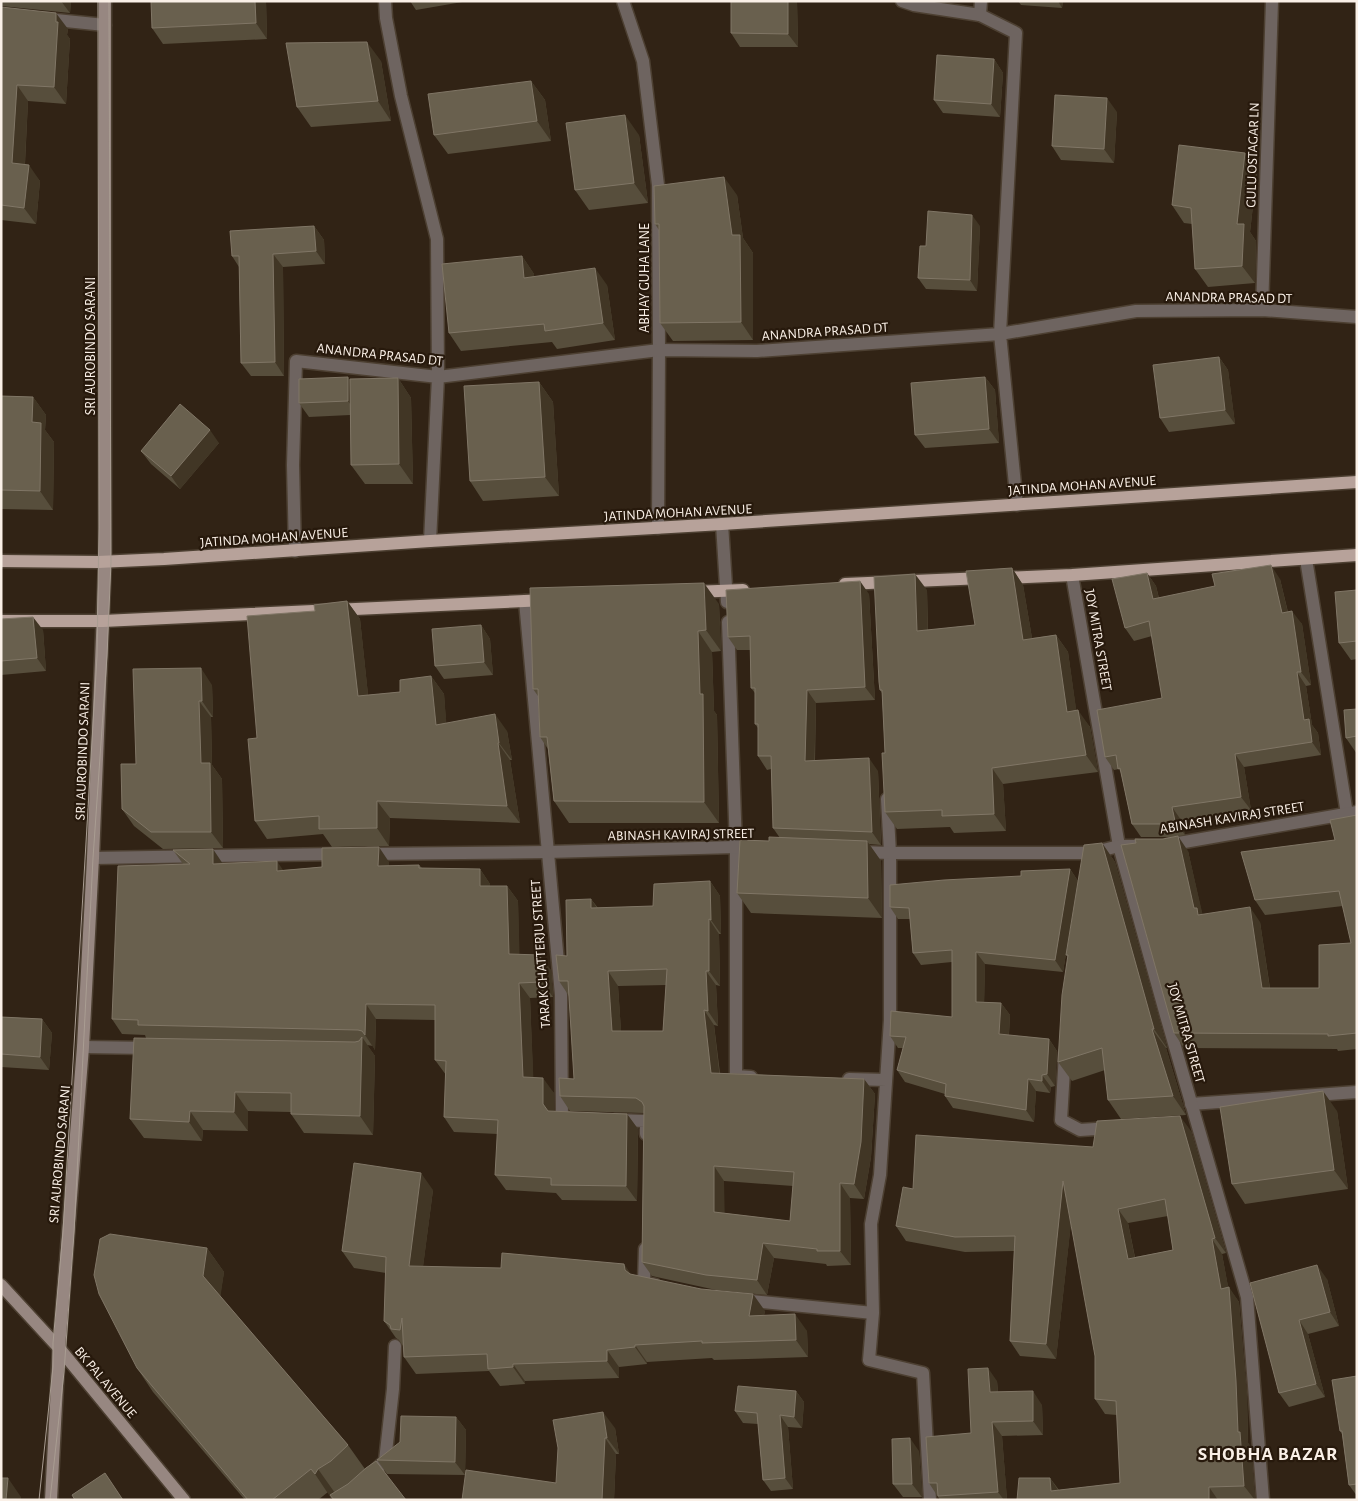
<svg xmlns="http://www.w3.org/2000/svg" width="1358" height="1501" viewBox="0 0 1358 1501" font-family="'Alegreya Sans',sans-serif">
<rect width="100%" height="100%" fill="#312315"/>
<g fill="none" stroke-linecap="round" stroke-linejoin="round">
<g stroke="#4d4032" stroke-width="15">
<path id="service" d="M 623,1 L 643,61 L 658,185 L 659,350 L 658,528
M 980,15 L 981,1
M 1262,310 L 1272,1
M 83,1047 L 150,1048
M 1191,1104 L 1357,1092
M 367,1478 L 385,1461 L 393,1389 L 395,1346"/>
</g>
<g stroke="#4d4032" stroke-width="15">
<path id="minor" d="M 385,1 L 386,18 L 401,96 L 437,239 L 438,377 L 430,541
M 902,1 L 914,5 L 980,15 L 1016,33 L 1000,334 L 1017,505
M 46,19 L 105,25
M 722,524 L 727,602
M 295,551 L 293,465 L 296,361 L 438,377 L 659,350 L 757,351 L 1000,334 L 1136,311 L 1262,310 L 1357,317
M 1306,559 L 1347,814
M 1072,575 L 1119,846 L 1165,1012 L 1247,1297 L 1263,1500
M 525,601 L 561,995 L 562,1119 L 572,1120
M 728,622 L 736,847 L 736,1076 L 751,1077
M 887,799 L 890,853 L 890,1020 L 880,1175 L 871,1224 L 873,1313 L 869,1360 L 923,1373 L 930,1500
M 1065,1053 L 1061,1120 L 1080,1130 L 1111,1128
M 849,1079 L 886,1080
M 615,1120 L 646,1121 L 646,1134
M 645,1249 L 644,1283 L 655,1285
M 741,1300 L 873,1313"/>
</g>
<g stroke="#4d4032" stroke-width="15">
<path id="tertiary" d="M 1167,845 L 1357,812
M 860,852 L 890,853 L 1091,853 L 1119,846 L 1137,846
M 368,854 L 547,852 L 736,847 L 755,848
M 93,858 L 338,854"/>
</g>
<g stroke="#4d4032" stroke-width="15">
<path id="secondary" d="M 1,1285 L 59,1348 L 184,1500
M 51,1500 L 59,1348 L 83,1047 L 93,858 L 105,562 L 105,1"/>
</g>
<g stroke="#4d4032" stroke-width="15">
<path id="primary" d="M 1,561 L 98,562 L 164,559 L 430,541 L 722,524 L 1357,482
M 1003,578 L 1072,575 L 1357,555
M 845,584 L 983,578
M 693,592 L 743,590
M 1,621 L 103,621 L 546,600"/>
</g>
<use href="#service" stroke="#6e6460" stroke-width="12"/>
<use href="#minor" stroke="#6e6460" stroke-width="12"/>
<use href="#tertiary" stroke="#6e6460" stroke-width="12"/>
<use href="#secondary" stroke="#978781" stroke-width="12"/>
<use href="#primary" stroke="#b7a29a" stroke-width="12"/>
<path stroke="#a99d92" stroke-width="1" d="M 39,1500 L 53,1367 L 53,1343 L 63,1232 L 97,656 L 99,528 L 98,1
M 50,1500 L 64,1372 L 74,1233 L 93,858 L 107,656 L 111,562 L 109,1"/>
</g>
<path fill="#574e3c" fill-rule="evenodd" d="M 1,1 L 71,1 L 70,13 L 1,6 Z
M 266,1 L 267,39 L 163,44 L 152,28 Z
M 410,1 L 468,1 L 416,10 Z
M 797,1 L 798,47 L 740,47 L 731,33 Z
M 1018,1 L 1063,1 L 1062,8 L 1021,5 Z
M 1,7 L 68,29 L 67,35 L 70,39 L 66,104 L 28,101 L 25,164 L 40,181 L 36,224 L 1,220 Z
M 994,59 L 1003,73 L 1000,117 L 943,113 L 934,100 Z
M 381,61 L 391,121 L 311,127 L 297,107 Z
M 531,81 L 545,100 L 551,141 L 448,154 L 434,135 Z
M 1117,112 L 1114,163 L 1061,160 L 1052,146 Z
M 639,135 L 648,203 L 589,210 L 575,190 Z
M 1245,153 L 1257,171 L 1250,232 L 1256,241 L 1255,283 L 1208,287 L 1195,269 L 1192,224 L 1184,223 L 1172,205 Z
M 737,195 L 743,238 L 753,253 L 753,340 L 673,341 L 660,323 L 659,230 L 655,224 Z
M 314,226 L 324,240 L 325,264 L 283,267 L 284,376 L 251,376 L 241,363 L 239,267 L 232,256 Z
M 980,226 L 977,291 L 926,289 L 918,278 L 926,246 Z
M 522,256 L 534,274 L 534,277 L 607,285 L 615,340 L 557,349 L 552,342 L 461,351 L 449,333 Z
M 1219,357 L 1228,370 L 1235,424 L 1169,432 L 1160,418 Z
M 985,377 L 995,390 L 999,443 L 925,448 L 915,435 Z
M 398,378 L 411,398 L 413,484 L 365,484 L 351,465 L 350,415 L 309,417 L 299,403 L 350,380 Z
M 539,382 L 553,402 L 559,496 L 483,501 L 470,481 Z
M 1,396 L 33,397 L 46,415 L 45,430 L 54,442 L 53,510 L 1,509 Z
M 219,443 L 180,489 L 151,464 L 141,451 Z
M 1012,568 L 1023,585 L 1032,638 L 1056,635 L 1068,652 L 1076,710 L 1090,727 L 1098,772 L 1003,784 L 1006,831 L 954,833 L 950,827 L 897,829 L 885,812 L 885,753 L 882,693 L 880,690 L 927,590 L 928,630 L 975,625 Z
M 1147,573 L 1156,586 L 1159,598 L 1280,579 L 1288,612 L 1302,624 L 1311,685 L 1306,686 L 1312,725 L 1318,733 L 1321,755 L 1244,767 L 1251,810 L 1181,820 L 1185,835 L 1172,837 L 1141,837 L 1132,824 L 1121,773 L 1119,769 L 1114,770 L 1105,757 L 1162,698 L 1152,636 L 1134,641 L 1125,628 Z
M 1357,590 L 1357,659 L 1351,660 L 1339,643 Z
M 869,594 L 875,700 L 816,703 L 815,760 L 878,771 L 881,845 L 869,844 L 881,861 L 882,918 L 751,913 L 737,893 L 769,841 L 780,838 L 773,828 L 771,769 L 767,770 L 758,756 L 758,728 L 755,724 L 755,693 L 751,688 L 750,650 L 737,650 L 728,637 Z
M 347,601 L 360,619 L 368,695 L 400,692 L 431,676 L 444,694 L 446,723 L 507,731 L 512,760 L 510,760 L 520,823 L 390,818 L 389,846 L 332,847 L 323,834 L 267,839 L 255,821 L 257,738 L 315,611 Z
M 719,604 L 721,651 L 712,652 L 714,711 L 717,715 L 719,823 L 569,823 L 554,801 L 548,749 L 540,737 L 538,696 L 533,689 Z
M 1,619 L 43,630 L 46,671 L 1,675 Z
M 481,625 L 490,639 L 493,675 L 444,679 L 435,666 Z
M 212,685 L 213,717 L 211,717 L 212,765 L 222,779 L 223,848 L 163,849 L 134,826 L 122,809 L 136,764 Z
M 1357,709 L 1357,754 L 1346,738 Z
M 1357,815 L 1357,1049 L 1338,1051 L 1337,1049 L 1184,1048 L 1174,1033 L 1188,851 L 1202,914 L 1260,922 L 1270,988 L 1319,988 L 1351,943 L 1343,906 L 1265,915 L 1255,900 L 1335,840 Z
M 1102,843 L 1115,862 L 1167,1048 L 1166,1048 L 1186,1115 L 1121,1119 L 1108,1100 L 1105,1070 L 1072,1081 L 1058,1062 L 1068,957 L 1066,955 Z
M 173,850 L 223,863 L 283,870 L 389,862 L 389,866 L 419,865 L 422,868 L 480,869 L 490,884 L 490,886 L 507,886 L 518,901 L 519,955 L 551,970 L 553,997 L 530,998 L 533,1077 L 554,1093 L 554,1111 L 627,1114 L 638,1129 L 637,1201 L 562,1200 L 556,1193 L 506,1190 L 495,1175 L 498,1134 L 454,1132 L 444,1117 L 446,1075 L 435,1060 L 435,1020 L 376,1019 L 375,1050 L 373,1046 L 367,1045 L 375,1056 L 373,1135 L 304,1133 L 291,1114 L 291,1112 L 248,1111 L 248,1131 L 203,1130 L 202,1141 L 144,1138 L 130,1119 L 146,1038 L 145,1035 L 122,1034 L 112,1019 L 183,864 Z
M 1070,869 L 1078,881 L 1063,972 L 985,964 L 984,1002 L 1001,1003 L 1010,1015 L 1009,1035 L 1049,1039 L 1057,1051 L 1055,1086 L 1051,1087 L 1050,1093 L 1036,1091 L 1034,1122 L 953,1108 L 945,1096 L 945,1094 L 905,1082 L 897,1070 L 903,1048 L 898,1048 L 890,1036 L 952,1017 L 952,962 L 921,965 L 913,953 L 910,919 L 898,919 L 890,907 L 1021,876 Z
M 710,881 L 720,896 L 721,934 L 719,934 L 720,986 L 716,985 L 718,1026 L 714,1025 L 720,1073 L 864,1079 L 875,1094 L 871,1157 L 864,1199 L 850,1198 L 851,1265 L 827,1266 L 826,1264 L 774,1258 L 767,1295 L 716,1290 L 652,1276 L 642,1262 L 644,1113 L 570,1111 L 560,1096 L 574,1079 L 569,996 L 559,981 L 567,956 L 591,899 L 598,908 L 653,906 ZM 666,985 L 663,1031 L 621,1031 L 618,986 ZM 724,1181 L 793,1186 L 790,1221 L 724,1213 Z
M 1,1017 L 42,1019 L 52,1033 L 49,1070 L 1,1067 Z
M 1337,1111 L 1348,1189 L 1245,1204 L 1232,1184 Z
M 1191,1131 L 1226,1253 L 1222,1254 L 1228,1287 L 1239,1302 L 1247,1396 L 1248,1443 L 1251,1447 L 1255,1500 L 1017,1500 L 1050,1478 L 1059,1490 L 1120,1483 L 1117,1415 L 1105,1414 L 1095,1399 L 1095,1356 L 1071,1222 L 1056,1359 L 1020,1356 L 1010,1341 L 1014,1251 L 965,1252 L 906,1241 L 896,1226 L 913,1189 L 1093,1147 ZM 1168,1216 L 1173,1250 L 1135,1257 L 1128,1223 Z
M 433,1190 L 423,1266 L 631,1274 L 765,1311 L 764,1315 L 807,1331 L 808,1357 L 714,1360 L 712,1358 L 647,1362 L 647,1364 L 619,1367 L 619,1378 L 525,1381 L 525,1384 L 500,1386 L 489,1371 L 416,1374 L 404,1357 L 403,1346 L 399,1340 L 396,1338 L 384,1321 L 386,1273 L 354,1268 L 342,1251 Z
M 207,1248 L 224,1272 L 220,1296 L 348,1445 L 365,1469 L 406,1500 L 331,1498 L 328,1492 L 318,1500 L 245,1500 L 153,1392 L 137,1368 Z
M 1327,1279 L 1339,1326 L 1308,1334 L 1325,1397 L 1289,1407 L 1279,1393 L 1250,1283 Z
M 1357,1376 L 1357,1496 L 1349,1485 L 1342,1434 L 1340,1431 Z
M 997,1381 L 998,1392 L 1042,1405 L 1043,1435 L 1002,1436 L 1007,1500 L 940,1500 L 929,1483 L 971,1433 Z
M 796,1391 L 804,1402 L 802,1428 L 788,1427 L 793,1489 L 771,1491 L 763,1480 L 758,1424 L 743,1423 L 735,1411 Z
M 456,1417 L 466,1430 L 465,1475 L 387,1474 L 377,1460 Z
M 615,1428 L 619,1454 L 616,1454 L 614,1500 L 462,1500 L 556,1483 Z
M 919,1451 L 922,1497 L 903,1497 L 893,1484 Z"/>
<path fill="#413625" d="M 61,1 L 71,1 L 70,13 Z
M 255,1 L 266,1 L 267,39 L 256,23 Z
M 788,1 L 797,1 L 798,47 L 788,34 Z
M 1058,1 L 1063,1 L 1062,8 Z
M 56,13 L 68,29 L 67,35 L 70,39 L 66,104 L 54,87 L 56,22 Z
M 367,42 L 381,61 L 391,121 L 378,101 Z
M 994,59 L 1003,73 L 1000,117 L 991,104 Z
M 531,81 L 545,100 L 551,141 L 537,121 Z
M 17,85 L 28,101 L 24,179 L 12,163 Z
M 1107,98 L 1117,112 L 1114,163 L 1104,149 Z
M 625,115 L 639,135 L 648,203 L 634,183 Z
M 1245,153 L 1257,171 L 1250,232 L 1256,241 L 1255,283 L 1242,266 L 1237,224 Z
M 29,165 L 40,181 L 36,224 L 24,208 Z
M 724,177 L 737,195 L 743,238 L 753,253 L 753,340 L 741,322 L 732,235 Z
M 972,215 L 980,226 L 977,291 L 970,280 Z
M 314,226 L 324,240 L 325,264 L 316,251 Z
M 273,254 L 283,267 L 284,376 L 275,362 Z
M 522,256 L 534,274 L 536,296 L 524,278 Z
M 595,268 L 607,285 L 615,340 L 603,323 Z
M 1219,357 L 1228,370 L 1235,424 L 1225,410 Z
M 348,377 L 357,390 L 358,415 L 348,401 Z
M 985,377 L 995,390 L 999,443 L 989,429 Z
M 398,378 L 411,398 L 413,484 L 399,464 Z
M 539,382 L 553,402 L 559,496 L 545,477 Z
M 33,397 L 46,415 L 45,430 L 54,442 L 53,510 L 40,491 L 32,422 Z
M 210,430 L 219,443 L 180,489 L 171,476 Z
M 1271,565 L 1280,579 L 1291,626 L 1282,613 Z
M 1012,568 L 1023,585 L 1035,656 L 1023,640 Z
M 1147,573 L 1156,586 L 1162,612 L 1153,599 Z
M 915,574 L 927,590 L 928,647 L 917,631 Z
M 860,581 L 869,594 L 875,700 L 865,687 Z
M 704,583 L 719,604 L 721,651 L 706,630 Z
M 347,601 L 360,619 L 370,713 L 358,696 Z
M 1292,611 L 1302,624 L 1311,685 L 1301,672 Z
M 33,617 L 43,630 L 46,671 L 37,658 Z
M 481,625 L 490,639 L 493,675 L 484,662 Z
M 698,631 L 712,652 L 714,711 L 717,715 L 719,823 L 704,802 Z
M 1056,635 L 1068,652 L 1079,729 L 1067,712 Z
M 201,668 L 212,685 L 213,717 L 202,701 Z
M 1297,672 L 1306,686 L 1312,725 L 1318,733 L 1321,755 L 1312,742 L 1304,720 Z
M 431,676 L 444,694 L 448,743 L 436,725 Z
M 807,690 L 816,703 L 814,774 L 805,761 Z
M 199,701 L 211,717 L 212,765 L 222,779 L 223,848 L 211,832 L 201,763 Z
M 1078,710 L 1090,727 L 1098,772 L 1086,755 Z
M 495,714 L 507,731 L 512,760 L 499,743 Z
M 498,743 L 510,760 L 520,823 L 507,806 Z
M 1235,754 L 1244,767 L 1251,810 L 1241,797 Z
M 869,758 L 878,771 L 881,845 L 872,832 Z
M 992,768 L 1003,784 L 1006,831 L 994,814 Z
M 377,801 L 390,818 L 389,846 L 377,828 Z
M 1172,807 L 1181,820 L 1185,835 L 1175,821 Z
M 1178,836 L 1188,851 L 1203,916 L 1208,929 L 1194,908 Z
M 867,841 L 881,861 L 882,918 L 868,898 Z
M 1102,843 L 1115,862 L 1167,1048 L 1154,1029 Z
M 379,847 L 389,862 L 389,881 L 378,866 Z
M 213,849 L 223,864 L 213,864 Z
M 277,861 L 287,876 L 277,871 Z
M 480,869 L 490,884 L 490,901 L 480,886 Z
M 1070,869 L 1078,881 L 1063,972 L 1055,960 Z
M 710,881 L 720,896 L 721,934 L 711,920 Z
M 507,886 L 518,901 L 520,969 L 509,954 Z
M 591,899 L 601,914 L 591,908 Z
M 1250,907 L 1260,922 L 1272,1003 L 1262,988 Z
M 709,919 L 719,934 L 720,986 L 709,971 Z
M 976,952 L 985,964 L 984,1014 L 976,1002 Z
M 540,955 L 551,970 L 553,997 L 542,982 Z
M 608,971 L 618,986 L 622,1045 L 612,1031 Z
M 706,971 L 716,985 L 718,1026 L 708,1011 Z
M 519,983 L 530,998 L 534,1092 L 523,1077 Z
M 1001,1003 L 1010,1015 L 1008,1046 L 999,1034 Z
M 366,1004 L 376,1019 L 375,1050 L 365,1035 Z
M 704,1010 L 714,1025 L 721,1088 L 711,1073 Z
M 42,1019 L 52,1033 L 49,1070 L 40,1057 Z
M 1152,1029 L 1166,1048 L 1186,1115 L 1173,1096 Z
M 362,1037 L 375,1056 L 373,1135 L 360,1116 Z
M 1049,1039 L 1057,1051 L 1055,1086 L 1047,1074 Z
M 1042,1075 L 1051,1087 L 1050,1093 L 1042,1081 Z
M 543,1078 L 554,1093 L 554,1120 L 543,1104 Z
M 864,1079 L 875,1094 L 871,1157 L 864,1199 L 854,1184 Z
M 1028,1079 L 1036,1091 L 1034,1122 L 1026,1110 Z
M 1323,1091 L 1337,1111 L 1348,1189 L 1334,1170 Z
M 235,1092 L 248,1111 L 248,1131 L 234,1112 Z
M 190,1111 L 203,1130 L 202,1141 L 189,1122 Z
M 627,1114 L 638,1129 L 637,1201 L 626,1186 Z
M 1180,1116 L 1191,1131 L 1226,1253 L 1215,1238 Z
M 714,1166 L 724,1181 L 725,1227 L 714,1212 Z
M 421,1173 L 433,1190 L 421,1283 L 409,1266 Z
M 1063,1181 L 1074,1196 L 1056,1359 L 1046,1344 Z
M 840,1183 L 850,1198 L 851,1265 L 840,1251 Z
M 1118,1209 L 1128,1223 L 1138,1274 L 1128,1259 Z
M 1212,1239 L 1222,1254 L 1229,1291 L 1229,1287 L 1239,1302 L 1247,1396 L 1248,1443 L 1251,1447 L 1255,1500 L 1244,1486 L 1221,1289 Z
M 763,1243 L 774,1258 L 767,1295 L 757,1280 Z
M 207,1248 L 224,1272 L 220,1300 L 203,1276 Z
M 624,1264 L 636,1281 L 625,1270 Z
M 1317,1265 L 1327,1279 L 1339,1326 L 1330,1312 Z
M 753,1294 L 765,1311 L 761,1333 L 749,1316 Z
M 795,1314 L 807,1331 L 808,1357 L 796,1340 Z
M 1299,1320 L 1308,1334 L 1325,1397 L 1316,1384 Z
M 635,1345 L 647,1362 L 647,1364 L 635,1347 Z
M 607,1350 L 619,1367 L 619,1378 L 607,1361 Z
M 513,1364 L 525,1381 L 525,1384 L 513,1367 Z
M 988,1368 L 997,1381 L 999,1406 L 990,1392 Z
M 796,1391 L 804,1402 L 802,1428 L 794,1417 Z
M 1033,1391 L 1042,1405 L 1043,1435 L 1033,1421 Z
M 603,1412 L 615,1428 L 619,1454 L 607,1438 Z
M 780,1415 L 788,1427 L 793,1489 L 785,1478 Z
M 456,1417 L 466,1430 L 465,1475 L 455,1462 Z
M 992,1422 L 1002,1436 L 1007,1500 L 1004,1500 L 998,1492 Z
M 605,1438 L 616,1454 L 614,1500 L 602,1500 Z
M 910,1438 L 919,1451 L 922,1497 L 912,1484 Z
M 318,1469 L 335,1493 L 331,1498 L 315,1474 Z
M 8,1478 L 21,1497 L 21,1500 L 6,1500 Z
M 1050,1478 L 1060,1493 L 1051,1491 Z
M 1209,1487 L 1218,1500 L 1209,1500 Z"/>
<path fill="#69604e" stroke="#807666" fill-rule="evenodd" d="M 151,1 L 255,1 L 256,23 L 152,28 Z
M 731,1 L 788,1 L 788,34 L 731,33 Z
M 1,7 L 56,13 L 56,22 L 58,22 L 54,87 L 17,85 L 12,163 L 29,165 L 24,208 L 1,205 Z
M 367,42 L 378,101 L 297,107 L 286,43 Z
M 937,55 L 994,59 L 991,104 L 934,100 Z
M 531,81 L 537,121 L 434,135 L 428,94 Z
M 1055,95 L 1107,98 L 1104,149 L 1052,146 Z
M 625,115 L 634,183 L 575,190 L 566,123 Z
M 1179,145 L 1245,153 L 1237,224 L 1244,224 L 1242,266 L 1195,269 L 1191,208 L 1172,205 Z
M 724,177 L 732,235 L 740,235 L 741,322 L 660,323 L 659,224 L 655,224 L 654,186 Z
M 928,211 L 972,215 L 970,280 L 918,278 L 920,246 L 926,246 Z
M 314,226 L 316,251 L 273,254 L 275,362 L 241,363 L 239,256 L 232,256 L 230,231 Z
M 522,256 L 524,278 L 595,268 L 603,323 L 545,331 L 544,324 L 449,333 L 442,264 Z
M 1219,357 L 1225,410 L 1160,418 L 1153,365 Z
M 348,377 L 348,401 L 299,403 L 299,379 Z
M 985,377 L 989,429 L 915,435 L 911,383 Z
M 398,378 L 399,464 L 351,465 L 350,379 Z
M 539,382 L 545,477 L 470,481 L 464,386 Z
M 1,396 L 33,397 L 32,422 L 41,423 L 40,491 L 1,490 Z
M 180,404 L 210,430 L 171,476 L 141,451 Z
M 1271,565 L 1282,613 L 1292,611 L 1301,672 L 1297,672 L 1304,720 L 1309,719 L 1312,742 L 1235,754 L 1241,797 L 1172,807 L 1175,821 L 1163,824 L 1132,824 L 1120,768 L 1118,769 L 1116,755 L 1105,757 L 1097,710 L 1162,698 L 1149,621 L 1125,628 L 1112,579 L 1147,573 L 1153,599 L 1215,586 L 1212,574 Z
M 1012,568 L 1023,640 L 1056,635 L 1067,712 L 1078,710 L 1086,755 L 992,768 L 994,814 L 942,816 L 942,810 L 885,812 L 882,753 L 885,753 L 882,690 L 880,690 L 879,682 L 874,577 L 915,574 L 917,631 L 975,625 L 966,571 Z
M 860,581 L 865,687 L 807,690 L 805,761 L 869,758 L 872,832 L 773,828 L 771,756 L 758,756 L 758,724 L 755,724 L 755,688 L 751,688 L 750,636 L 728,637 L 726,590 Z
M 704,583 L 706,630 L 698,631 L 700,694 L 703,694 L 704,802 L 554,801 L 547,737 L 540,737 L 538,689 L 533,689 L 530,588 Z
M 1357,590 L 1357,641 L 1339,643 L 1335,592 Z
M 347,601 L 358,696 L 400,692 L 400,680 L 431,676 L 436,725 L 495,714 L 499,743 L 498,743 L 507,806 L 377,801 L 377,828 L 319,829 L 319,816 L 255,821 L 248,739 L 257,738 L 247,616 L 315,611 L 314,605 Z
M 33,617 L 37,658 L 1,661 L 1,619 Z
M 481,625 L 484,662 L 435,666 L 432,629 Z
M 201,668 L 202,701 L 199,701 L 201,763 L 210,763 L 211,832 L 151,832 L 122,809 L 121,764 L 136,764 L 133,669 Z
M 1357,709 L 1357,736 L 1346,738 L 1344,710 Z
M 1357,815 L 1357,1033 L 1328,1036 L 1328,1034 L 1174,1033 L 1121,845 L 1136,843 L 1135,839 L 1163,839 L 1178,836 L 1194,908 L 1197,908 L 1198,915 L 1250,907 L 1262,988 L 1319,988 L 1319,945 L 1351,943 L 1339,891 L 1255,900 L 1241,852 L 1335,840 L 1330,820 Z
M 769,837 L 867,841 L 868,898 L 737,893 L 740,840 L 769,841 Z
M 1102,843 L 1154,1029 L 1152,1029 L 1173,1096 L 1108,1100 L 1102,1048 L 1058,1062 L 1062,995 L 1068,955 L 1066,955 L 1084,845 Z
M 379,847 L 378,866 L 419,865 L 419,868 L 480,869 L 480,886 L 507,886 L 509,954 L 540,955 L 542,980 L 542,982 L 519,983 L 523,1077 L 543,1078 L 543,1104 L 548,1111 L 627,1114 L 626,1186 L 551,1185 L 551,1178 L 495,1175 L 498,1120 L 444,1117 L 446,1061 L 435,1060 L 435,1005 L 366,1004 L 365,1035 L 362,1031 L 358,1030 L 138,1025 L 138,1020 L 112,1019 L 118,866 L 190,864 L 173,850 L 213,849 L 213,864 L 277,861 L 277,871 L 322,867 L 322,848 Z
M 1070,869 L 1055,960 L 976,952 L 976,1002 L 1001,1003 L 999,1034 L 1049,1039 L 1047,1074 L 1042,1075 L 1042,1081 L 1028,1079 L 1026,1110 L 945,1096 L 946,1084 L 897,1070 L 906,1037 L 890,1036 L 891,1011 L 952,1017 L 952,950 L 913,953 L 909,908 L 890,907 L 890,885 L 944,880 L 1021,876 L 1021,871 Z
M 710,881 L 711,920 L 709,919 L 709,971 L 706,971 L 708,1011 L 704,1010 L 711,1073 L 864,1079 L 861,1142 L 854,1184 L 840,1183 L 840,1251 L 817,1251 L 817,1249 L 763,1243 L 757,1280 L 706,1275 L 642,1262 L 644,1106 L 642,1102 L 636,1098 L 560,1096 L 559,1078 L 574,1079 L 568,981 L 559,981 L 556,955 L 567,956 L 566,900 L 591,899 L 591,908 L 653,906 L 654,884 ZM 667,969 L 663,1031 L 612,1031 L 608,971 ZM 714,1166 L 794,1172 L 790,1221 L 714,1212 Z
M 1,1017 L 42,1019 L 40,1057 L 1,1054 Z
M 362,1037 L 360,1116 L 291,1114 L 291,1093 L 235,1092 L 234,1112 L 190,1111 L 189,1122 L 130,1119 L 134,1038 L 355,1042 L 359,1041 Z
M 1323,1091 L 1334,1170 L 1232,1184 L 1220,1107 Z
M 1180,1116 L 1215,1238 L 1212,1239 L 1221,1289 L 1229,1287 L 1236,1381 L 1238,1432 L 1240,1432 L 1244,1486 L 1209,1487 L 1209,1500 L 1017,1500 L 1019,1478 L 1050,1478 L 1051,1491 L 1120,1483 L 1116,1401 L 1095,1399 L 1095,1356 L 1063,1181 L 1046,1344 L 1010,1341 L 1015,1236 L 955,1237 L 896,1226 L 903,1187 L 913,1189 L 916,1135 L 1093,1147 L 1097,1121 ZM 1165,1199 L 1173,1250 L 1128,1259 L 1118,1209 Z
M 354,1163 L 421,1173 L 409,1266 L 501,1268 L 502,1253 L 624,1264 L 625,1270 L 630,1274 L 701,1289 L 753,1294 L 749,1316 L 795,1314 L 796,1340 L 702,1343 L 702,1341 L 635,1345 L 635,1347 L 607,1350 L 607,1361 L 513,1364 L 513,1367 L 488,1369 L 487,1354 L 404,1357 L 402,1318 L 400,1330 L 391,1329 L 390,1325 L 384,1321 L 386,1257 L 342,1251 Z
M 110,1234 L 207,1248 L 203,1276 L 348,1445 L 331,1461 L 318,1469 L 315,1474 L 311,1469 L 272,1500 L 248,1500 L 137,1368 L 99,1294 L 94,1275 L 100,1239 Z
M 1317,1265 L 1330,1312 L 1299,1320 L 1316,1384 L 1279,1393 L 1250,1283 Z
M 988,1368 L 990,1392 L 1033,1391 L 1033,1421 L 992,1422 L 998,1492 L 938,1496 L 937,1483 L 929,1483 L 926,1437 L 971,1433 L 968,1369 Z
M 1357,1376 L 1357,1484 L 1349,1485 L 1342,1431 L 1340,1431 L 1332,1380 Z
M 738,1386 L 796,1391 L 794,1417 L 780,1415 L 785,1478 L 763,1480 L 757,1413 L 735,1411 Z
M 603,1412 L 607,1438 L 605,1438 L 602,1500 L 462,1500 L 466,1470 L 556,1483 L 558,1448 L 553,1420 Z
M 401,1416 L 456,1417 L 455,1462 L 377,1460 L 400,1442 Z
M 910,1438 L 912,1484 L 893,1484 L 892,1439 Z
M 376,1461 L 406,1500 L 334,1500 L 330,1495 L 348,1484 L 366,1468 Z
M 105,1473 L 123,1500 L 75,1500 L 72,1495 Z
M 1,1478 L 8,1478 L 6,1500 L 1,1500 Z"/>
<g text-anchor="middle" stroke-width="4.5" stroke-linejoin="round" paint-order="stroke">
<g font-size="14" fill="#faf0e7" stroke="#27190c">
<text transform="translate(1252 155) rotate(-88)" y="5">GULU OSTAGAR LN</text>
<text transform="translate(644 278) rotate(-90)" y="5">ABHAY GUHA LANE</text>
<text transform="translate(1229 297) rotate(1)" y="5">ANANDRA PRASAD DT</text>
<text transform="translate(825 331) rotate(-4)" y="5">ANANDRA PRASAD DT</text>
<text transform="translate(90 346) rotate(-90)" y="5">SRI AUROBINDO SARANI</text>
<text transform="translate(380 354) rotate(6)" y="5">ANANDRA PRASAD DT</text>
<text transform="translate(1082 485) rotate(-4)" y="5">JATINDA MOHAN AVENUE</text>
<text transform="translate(678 512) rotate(-3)" y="5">JATINDA MOHAN AVENUE</text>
<text transform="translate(274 537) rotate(-4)" y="5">JATINDA MOHAN AVENUE</text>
<text transform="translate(1099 640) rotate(80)" y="5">JOY MITRA STREET</text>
<text transform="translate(82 751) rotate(-88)" y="5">SRI AUROBINDO SARANI</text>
<text transform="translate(1232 817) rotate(-9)" y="5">ABINASH KAVIRAJ STREET</text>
<text transform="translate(681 834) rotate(-1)" y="5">ABINASH KAVIRAJ STREET</text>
<text transform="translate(540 954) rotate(-94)" y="5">TARAK CHATTERJU STREET</text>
<text transform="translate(1187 1033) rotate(74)" y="5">JOY MITRA STREET</text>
<text transform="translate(59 1154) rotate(-85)" y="5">SRI AUROBINDO SARANI</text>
<text transform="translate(106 1382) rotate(50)" y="5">BK PAL AVENUE</text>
</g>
<g font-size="19" font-weight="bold" letter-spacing="1" fill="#faf0e7" stroke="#27190c">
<text x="1268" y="1460">SHOBHA BAZAR</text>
</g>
</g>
<rect width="1358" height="1501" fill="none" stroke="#faf0e7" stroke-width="5"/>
</svg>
